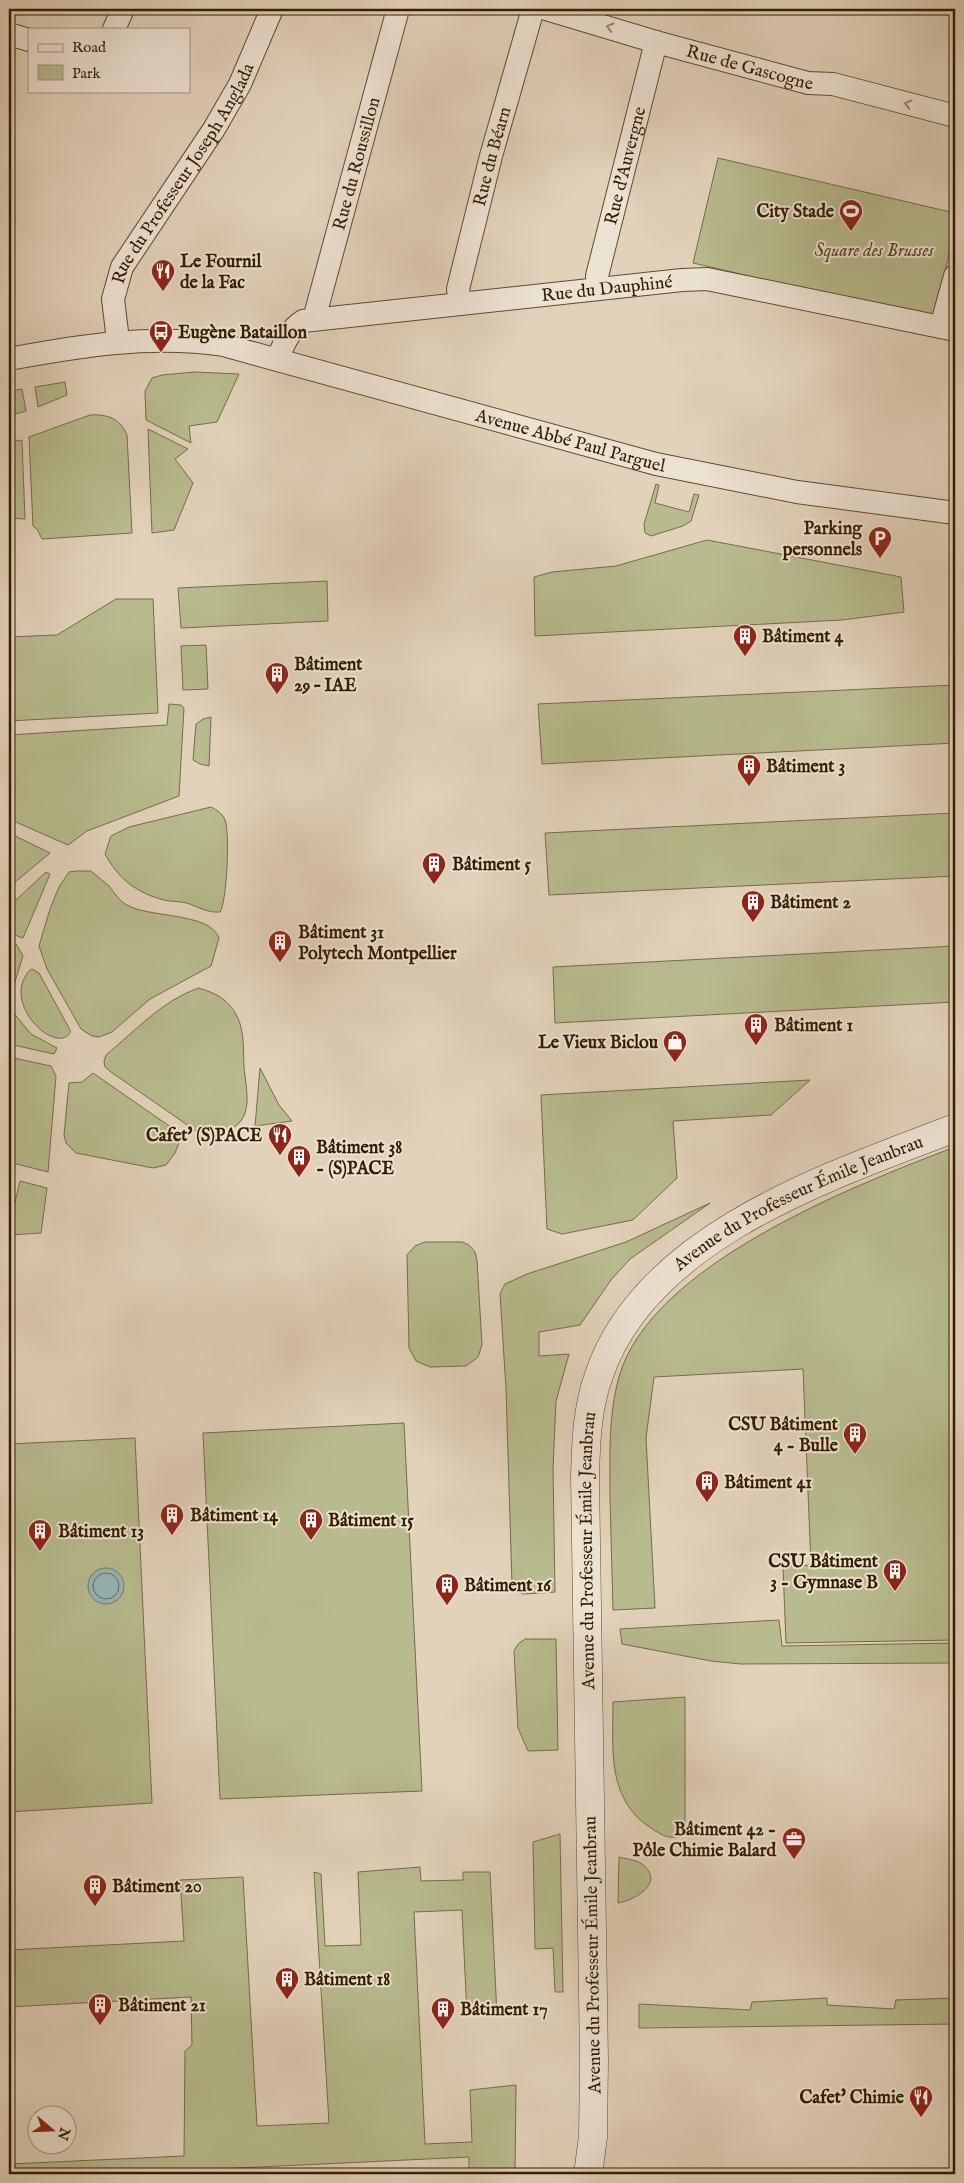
<svg xmlns="http://www.w3.org/2000/svg" width="964" height="2183" viewBox="0 0 964 2183" font-family="'IM FELL English',serif">
<rect width="100%" height="100%" fill="#e2d2ba"/>
<filter id="stains"><feTurbulence type="fractalNoise" baseFrequency=".004" numOctaves="4"/><feColorMatrix values="0 0 0 0 .2 0 0 0 0 .09 0 0 0 0 .02 0 0 0 .5 -.17"/></filter>
<radialGradient id="worn" r=".72"><stop offset=".6" stop-color="#630" stop-opacity="0"/><stop offset="1" stop-color="#630" stop-opacity=".3"/></radialGradient>
<path fill="#b7bb8d" stroke="#766c46" d="M 718,158 L 955,213 L 955,228 L 934,319 L 693,263 Z
M 195,372 L 239,374 L 217,422 L 189,426 L 191,443 L 146,420 L 145,391 L 152,378 L 162,375 Z
M 65,382 L 67,395 L 38,407 L 35,387 Z
M 22,389 L 26,411 L 9,416 L 9,391 Z
M 90,415 C 107,414 120,418 127,435 L 132,533 L 42,539 L 37,529 L 33,526 L 29,437 Z
M 148,429 L 188,449 L 175,459 L 193,483 L 174,530 L 152,533 Z
M 22,440 L 25,519 L 9,518 L 9,442 Z
M 656,484 L 659,485 L 655,503 L 689,512 L 694,494 L 699,495 L 691,521 L 683,526 L 651,536 L 645,533 L 644,524 Z
M 707,540 L 901,577 L 904,612 L 842,620 L 535,636 L 534,577 L 552,572 L 616,566 Z
M 327,581 L 328,621 L 181,628 L 178,588 Z
M 116,599 L 153,599 L 158,713 L 9,721 L 9,637 L 57,635 Z
M 206,645 L 208,689 L 183,690 L 181,646 Z
M 955,685 L 955,743 L 542,764 L 538,704 Z
M 169,704 L 181,705 L 184,708 L 179,796 L 87,831 L 68,845 L 9,819 L 9,735 L 167,725 Z
M 211,717 L 209,766 L 200,764 L 193,760 L 196,724 L 203,719 Z
M 211,807 C 217,810 223,814 225,820 C 230,832 227,902 220,912 C 208,913 198,907 187,903 C 179,901 171,902 164,900 C 136,893 118,878 105,854 L 111,836 L 129,827 Z
M 955,813 L 955,876 L 549,895 L 545,833 Z
M 9,833 L 50,853 L 9,887 Z
M 77,871 L 91,871 C 97,876 103,881 109,886 C 115,893 119,901 127,905 C 148,918 210,912 219,938 L 211,966 L 150,999 L 112,1032 L 99,1037 L 92,1036 L 81,1029 L 47,969 L 39,946 L 50,909 L 59,887 L 69,872 Z
M 46,872 L 50,874 L 23,938 L 9,933 L 9,904 L 16,900 Z
M 9,941 L 16,944 L 23,956 L 10,998 L 12,1011 L 31,1034 L 57,1048 L 54,1054 L 9,1044 Z
M 955,946 L 955,1002 L 555,1023 L 553,967 Z
M 32,969 L 39,973 L 70,1030 L 70,1033 C 56,1053 11,1012 23,981 C 26,976 27,971 32,969 Z
M 199,988 C 216,994 223,996 234,1011 C 245,1027 243,1048 244,1067 C 245,1080 249,1097 246,1109 C 242,1132 215,1136 196,1131 L 111,1072 L 105,1067 L 104,1061 L 106,1055 C 135,1031 163,1000 199,988 Z
M 9,1057 L 51,1066 L 56,1076 L 48,1172 L 9,1162 Z
M 260,1068 L 279,1105 L 292,1121 L 255,1126 Z
M 93,1073 L 175,1130 L 179,1143 L 175,1153 L 166,1165 L 153,1168 L 76,1153 L 66,1143 L 64,1135 L 69,1083 L 82,1082 Z
M 810,1080 L 771,1115 L 673,1121 L 677,1178 L 633,1220 L 562,1234 L 547,1229 L 541,1095 Z
M 955,1147 L 955,1640 L 786,1643 L 783,1567 L 811,1565 L 803,1369 L 654,1377 L 646,1438 L 655,1608 L 613,1610 C 612,1572 611,1535 610,1497 C 610,1457 608,1416 619,1377 C 650,1265 855,1185 955,1147 Z
M 20,1181 L 47,1188 L 41,1233 L 9,1235 L 9,1210 L 13,1211 Z
M 710,1203 L 630,1259 L 611,1280 L 580,1325 L 539,1332 L 539,1356 L 569,1354 L 556,1401 L 553,1468 L 555,1592 L 523,1594 L 515,1591 L 512,1584 L 506,1389 L 500,1294 L 505,1284 L 527,1274 L 626,1242 Z
M 425,1242 L 462,1242 L 469,1245 L 475,1252 L 477,1260 L 482,1345 L 478,1357 L 466,1366 L 430,1367 L 416,1361 L 409,1348 L 407,1255 L 415,1246 Z
M 404,1423 L 422,1791 L 220,1799 L 203,1433 Z
M 135,1438 L 152,1803 L 9,1812 L 9,1444 Z
M 779,1620 L 782,1646 L 955,1643 L 955,1663 L 741,1664 L 711,1661 L 622,1644 L 620,1629 Z
M 525,1639 L 556,1639 L 558,1750 L 528,1751 L 518,1728 L 514,1651 L 518,1644 Z
M 685,1697 L 685,1828 L 682,1835 C 671,1840 663,1836 654,1830 C 606,1801 613,1750 613,1702 Z
M 560,1834 L 563,1992 L 555,1992 L 553,1948 L 535,1949 L 533,1842 Z
M 619,1857 C 626,1859 637,1860 642,1864 C 666,1883 635,1900 618,1903 Z
M 420,1867 L 421,1881 L 463,1880 L 463,1872 L 490,1872 L 497,2015 L 467,2015 L 462,1910 L 414,1912 L 425,2144 L 472,2142 L 470,2090 L 516,2085 L 515,2174 L 469,2174 L 469,2157 L 197,2170 L 196,2174 L 9,2174 L 9,2164 L 184,2156 L 185,2051 L 192,2045 L 191,1997 L 9,2007 L 9,1950 L 184,1941 L 180,1880 L 243,1877 L 257,2126 L 329,2123 L 314,1872 L 321,1874 L 325,1946 L 361,1945 L 358,1872 Z
M 827,1998 L 827,2005 L 894,2009 L 896,2000 L 955,1998 L 955,2024 L 639,2028 L 639,2004 L 750,2010 L 752,2002 Z"/>
<path fill="#97b6b8" stroke="#70796e" d="M88 1586a18 18 0 1 1 36 0a18 18 0 1 1-36 0Z"/>
<g fill="none" stroke-linecap="round" stroke-linejoin="round">
<path stroke="#666a5c" stroke-width="1" d="M93 1586a13 13 0 1 1 26 0a13 13 0 1 1-26 0Z"/>
<g stroke="#604a2e" stroke-width="24">
<g id="minor">
<path id="s1" d="M 546,9 L 656,42 L 808,83 L 833,84 L 955,116"/>
<path d="M 114,29 L 123,9"/>
<path d="M 9,34 L 29,40"/>
<path id="s2" d="M 599,288 L 597,276 L 656,42"/>
<path id="s3" d="M 460,304 L 458,289 L 491,156 L 533,9"/>
<path id="s4" d="M 314,319 L 398,9"/>
<path d="M 941,327 L 955,276"/>
<path id="s5" d="M 115,343 L 117,332 L 113,299 L 122,267 L 214,129 L 240,84 L 272,9"/>
<path id="s6" d="M 9,359 C 79,346 152,334 223,345 L 656,464 L 797,492 L 955,513"/>
<path id="s7" d="M 278,359 C 283,344 290,329 303,321 L 682,280 L 707,279 L 955,330"/>
</g>
</g>
<g stroke="#604a2e" stroke-width="29">
<g id="tertiary">
<path id="s8" d="M 588,2174 L 593,2137 L 594,2061 L 585,1476 C 586,1442 587,1408 599,1375 C 646,1236 830,1176 955,1128"/>
</g>
</g>
<use href="#minor" stroke="#ece2d2" stroke-width="22"/>
<use href="#tertiary" stroke="#ece2d2" stroke-width="28"/>
</g>
<defs><path id="oneway-chevron" d="M-2-3.5L2.5 0L-2 3.5" fill="none" stroke-width="1.6" stroke-linecap="round" stroke-linejoin="round" transform="scale(1.25)"/></defs>
<g stroke="#9a8974">
<use href="#oneway-chevron" transform="translate(610 27) rotate(-164)"/>
<use href="#oneway-chevron" transform="translate(908 104) rotate(-165)"/>
</g>
<defs>
<g id="stadium-pin" transform="scale(1.25)"><path d="M0 17L-7.5 6A9.5 9.5 0 1 1 7.5 6Z" fill="#8f2418" stroke="#ece2d2"/><path d="M0-5a6.5 5 0 1 0 0 10a6.5 5 0 1 0 0-10ZM-3.5-1.8h7v3.6h-7Z" fill="#fff"/></g>
<g id="restaurant-pin" transform="scale(1.25)"><path d="M0 17L-7.5 6A9.5 9.5 0 1 1 7.5 6Z" fill="#8f2418" stroke="#ece2d2"/><path d="M-5-6h1v4h1v-4h1v4h1v-4h1v5L-1.5 .5V6h-2V.5L-5-1ZM5-6V6H3V1.5H1.5Q1.5-4 5-6Z" fill="#fff"/></g>
<g id="bus-pin" transform="scale(1.25)"><path d="M0 17L-7.5 6A9.5 9.5 0 1 1 7.5 6Z" fill="#8f2418" stroke="#ece2d2"/><path d="M-5-6H5V4H4V6H2V4H-2V6H-4V4H-5ZM-3.5-4V0h7V-4ZM-3.5 1.2v1.5H-2V1.2ZM2 1.2v1.5H3.5V1.2Z" fill="#fff"/></g>
<g id="parking-pin" transform="scale(1.25)"><path d="M0 17L-7.5 6A9.5 9.5 0 1 1 7.5 6Z" fill="#8f2418" stroke="#ece2d2"/><path d="M-3.5-5.5H1a3.5 3.5 0 0 1 0 7H-1V5.5H-3.5ZM-1-3.4V-.6H.8a1.4 1.4 0 0 0 0-2.8Z" fill="#fff"/></g>
<g id="building-pin" transform="scale(1.25)"><path d="M0 17L-7.5 6A9.5 9.5 0 1 1 7.5 6Z" fill="#8f2418" stroke="#ece2d2"/><path d="M-4-6H4V6H1V3H-1V6H-4ZM-2.5-4.3h1.7v1.8h-1.7ZM.8-4.3h1.7v1.8H.8ZM-2.5-1h1.7V.8h-1.7ZM.8-1h1.7V.8H.8Z" fill="#fff"/></g>
<g id="shop-pin" transform="scale(1.25)"><path d="M0 17L-7.5 6A9.5 9.5 0 1 1 7.5 6Z" fill="#8f2418" stroke="#ece2d2"/><path d="M-5-2.5h2.3a2.7 3.5 0 0 1 5.4 0H5L5.5 6h-11ZM-1.5-2.5h3a1.5 2.3 0 0 0-3 0Z" fill="#fff"/></g>
<g id="office-pin" transform="scale(1.25)"><path d="M0 17L-7.5 6A9.5 9.5 0 1 1 7.5 6Z" fill="#8f2418" stroke="#ece2d2"/><path d="M-6-3h4V-5.5h4V-3h4V5H-6ZM-1-4.5V-3h2v-1.5ZM-6 0V1H6V0Z" fill="#fff"/></g>
</defs>
<g fill-rule="evenodd">
<use href="#stadium-pin" x="851" y="211"/>
<use href="#restaurant-pin" x="163" y="271"/>
<use href="#bus-pin" x="161" y="332"/>
<use href="#parking-pin" x="880" y="538"/>
<use href="#building-pin" x="745" y="636"/>
<use href="#building-pin" x="277" y="674"/>
<use href="#building-pin" x="749" y="766"/>
<use href="#building-pin" x="434" y="864"/>
<use href="#building-pin" x="753" y="902"/>
<use href="#building-pin" x="280" y="942"/>
<use href="#building-pin" x="756" y="1025"/>
<use href="#shop-pin" x="675" y="1042"/>
<use href="#restaurant-pin" x="280" y="1135"/>
<use href="#building-pin" x="299" y="1157"/>
<use href="#building-pin" x="855" y="1434"/>
<use href="#building-pin" x="707" y="1482"/>
<use href="#building-pin" x="172" y="1515"/>
<use href="#building-pin" x="311" y="1520"/>
<use href="#building-pin" x="40" y="1531"/>
<use href="#building-pin" x="895" y="1571"/>
<use href="#building-pin" x="447" y="1585"/>
<use href="#office-pin" x="794" y="1839"/>
<use href="#building-pin" x="95" y="1886"/>
<use href="#building-pin" x="287" y="1979"/>
<use href="#building-pin" x="100" y="2005"/>
<use href="#building-pin" x="443" y="2009"/>
<use href="#restaurant-pin" x="921" y="2097"/>
</g>
<g text-anchor="middle" stroke-width="4" stroke-linejoin="round" paint-order="stroke">
<g font-size="18" fill="#351d00" stroke="#ece2d2">
<text dy="6" stroke="none"><textPath href="#s1" startOffset="212">Rue de Gascogne</textPath></text>
<text dy="6" stroke="none"><textPath href="#s3" startOffset="152">Rue du Béarn</textPath></text>
<text dy="6" stroke="none"><textPath href="#s4" startOffset="161">Rue du Roussillon</textPath></text>
<text dy="6" stroke="none"><textPath href="#s2" startOffset="126">Rue d'Auvergne</textPath></text>
<text dy="6" stroke="none"><textPath href="#s5" startOffset="189">Rue du Professeur Joseph Anglada</textPath></text>
<text dy="6" stroke="none"><textPath href="#s7" startOffset="352">Rue du Dauphiné</textPath></text>
<text dy="6" stroke="none"><textPath href="#s6" startOffset="576">Avenue Abbé Paul Parguel</textPath></text>
<text dy="6" stroke="none"><textPath href="#s8" startOffset="1074">Avenue du Professeur Émile Jeanbrau</textPath></text>
<text dy="6" stroke="none"><textPath href="#s8" startOffset="624">Avenue du Professeur Émile Jeanbrau</textPath></text>
<text transform="translate(592 1955) rotate(-91)" y="6">Avenue du Professeur Émile Jeanbrau</text>
</g>
<g font-size="18" font-weight="bold" fill="#351d00" stroke="#ece2d2" text-anchor="start">
<text x="834" y="217" text-anchor="end">City Stade</text>
<text x="180" y="267">Le Fournil<tspan x="180" dy="21">de la Fac</tspan></text>
<text x="178" y="338">Eugène Bataillon</text>
<text x="862" y="534" text-anchor="end">Parking<tspan x="862" dy="21">personnels</tspan></text>
<text x="762" y="642">Bâtiment 4</text>
<text x="294" y="670">Bâtiment<tspan x="294" dy="21">29 – IAE</tspan></text>
<text x="766" y="772">Bâtiment 3</text>
<text x="452" y="870">Bâtiment 5</text>
<text x="770" y="908">Bâtiment 2</text>
<text x="298" y="938">Bâtiment 31<tspan x="298" dy="21">Polytech Montpellier</tspan></text>
<text x="774" y="1031">Bâtiment 1</text>
<text x="658" y="1048" text-anchor="end">Le Vieux Biclou</text>
<text x="262" y="1141" text-anchor="end">Cafet' (S)PACE</text>
<text x="316" y="1153">Bâtiment 38<tspan x="316" dy="21">- (S)PACE</tspan></text>
<text x="838" y="1430" text-anchor="end">CSU Bâtiment<tspan x="838" dy="21">4 - Bulle</tspan></text>
<text x="724" y="1488">Bâtiment 41</text>
<text x="190" y="1521">Bâtiment 14</text>
<text x="328" y="1526">Bâtiment 15</text>
<text x="58" y="1537">Bâtiment 13</text>
<text x="878" y="1567" text-anchor="end">CSU Bâtiment<tspan x="878" dy="21">3 - Gymnase B</tspan></text>
<text x="464" y="1591">Bâtiment 16</text>
<text x="776" y="1835" text-anchor="end">Bâtiment 42 -<tspan x="776" dy="21">Pôle Chimie Balard</tspan></text>
<text x="112" y="1892">Bâtiment 20</text>
<text x="304" y="1985">Bâtiment 18</text>
<text x="118" y="2011">Bâtiment 21</text>
<text x="460" y="2015">Bâtiment 17</text>
<text x="904" y="2103" text-anchor="end">Cafet' Chimie</text>
</g>
<g font-size="18" font-style="italic" fill="#564423" stroke="#ece2d2">
<text x="874" y="256">Square des Brusses</text>
</g>
</g>
<rect width="964" height="2183" fill="none" stroke="#e2d2ba" stroke-width="30"/>
<rect x="10" y="10" width="944" height="2163" fill="none" stroke="#351d00" stroke-width="2.5"/>
<rect x="15" y="15" width="934" height="2153" fill="none" stroke="#351d00"/>
<rect x="28" y="28" width="162" height="65" fill="#ece2d2" stroke="#a3937e"/>
<rect x="38" y="44" width="25" height="8" fill="#ece2d2" stroke="#a3937e"/>
<text x="72" y="52" font-size="15" fill="#351d00">Road</text>
<rect x="38" y="65" width="25" height="15" fill="#b7bb8d" stroke="#a3937e"/>
<text x="72" y="78" font-size="15" fill="#351d00">Park</text>
<g transform="translate(52 2130) rotate(109)"><circle r="24" fill="#ece2d2" stroke="#a3937e"/>
<path d="M0-4L9 19L0 12L-9 19Z" fill="#8f2418"/>
<text y="-8" font-size="14" font-weight="bold" text-anchor="middle" fill="#351d00">N</text>
</g>
<rect width="100%" height="100%" filter="url(#stains)"/>
<rect width="100%" height="100%" fill="url(#worn)"/>
</svg>
